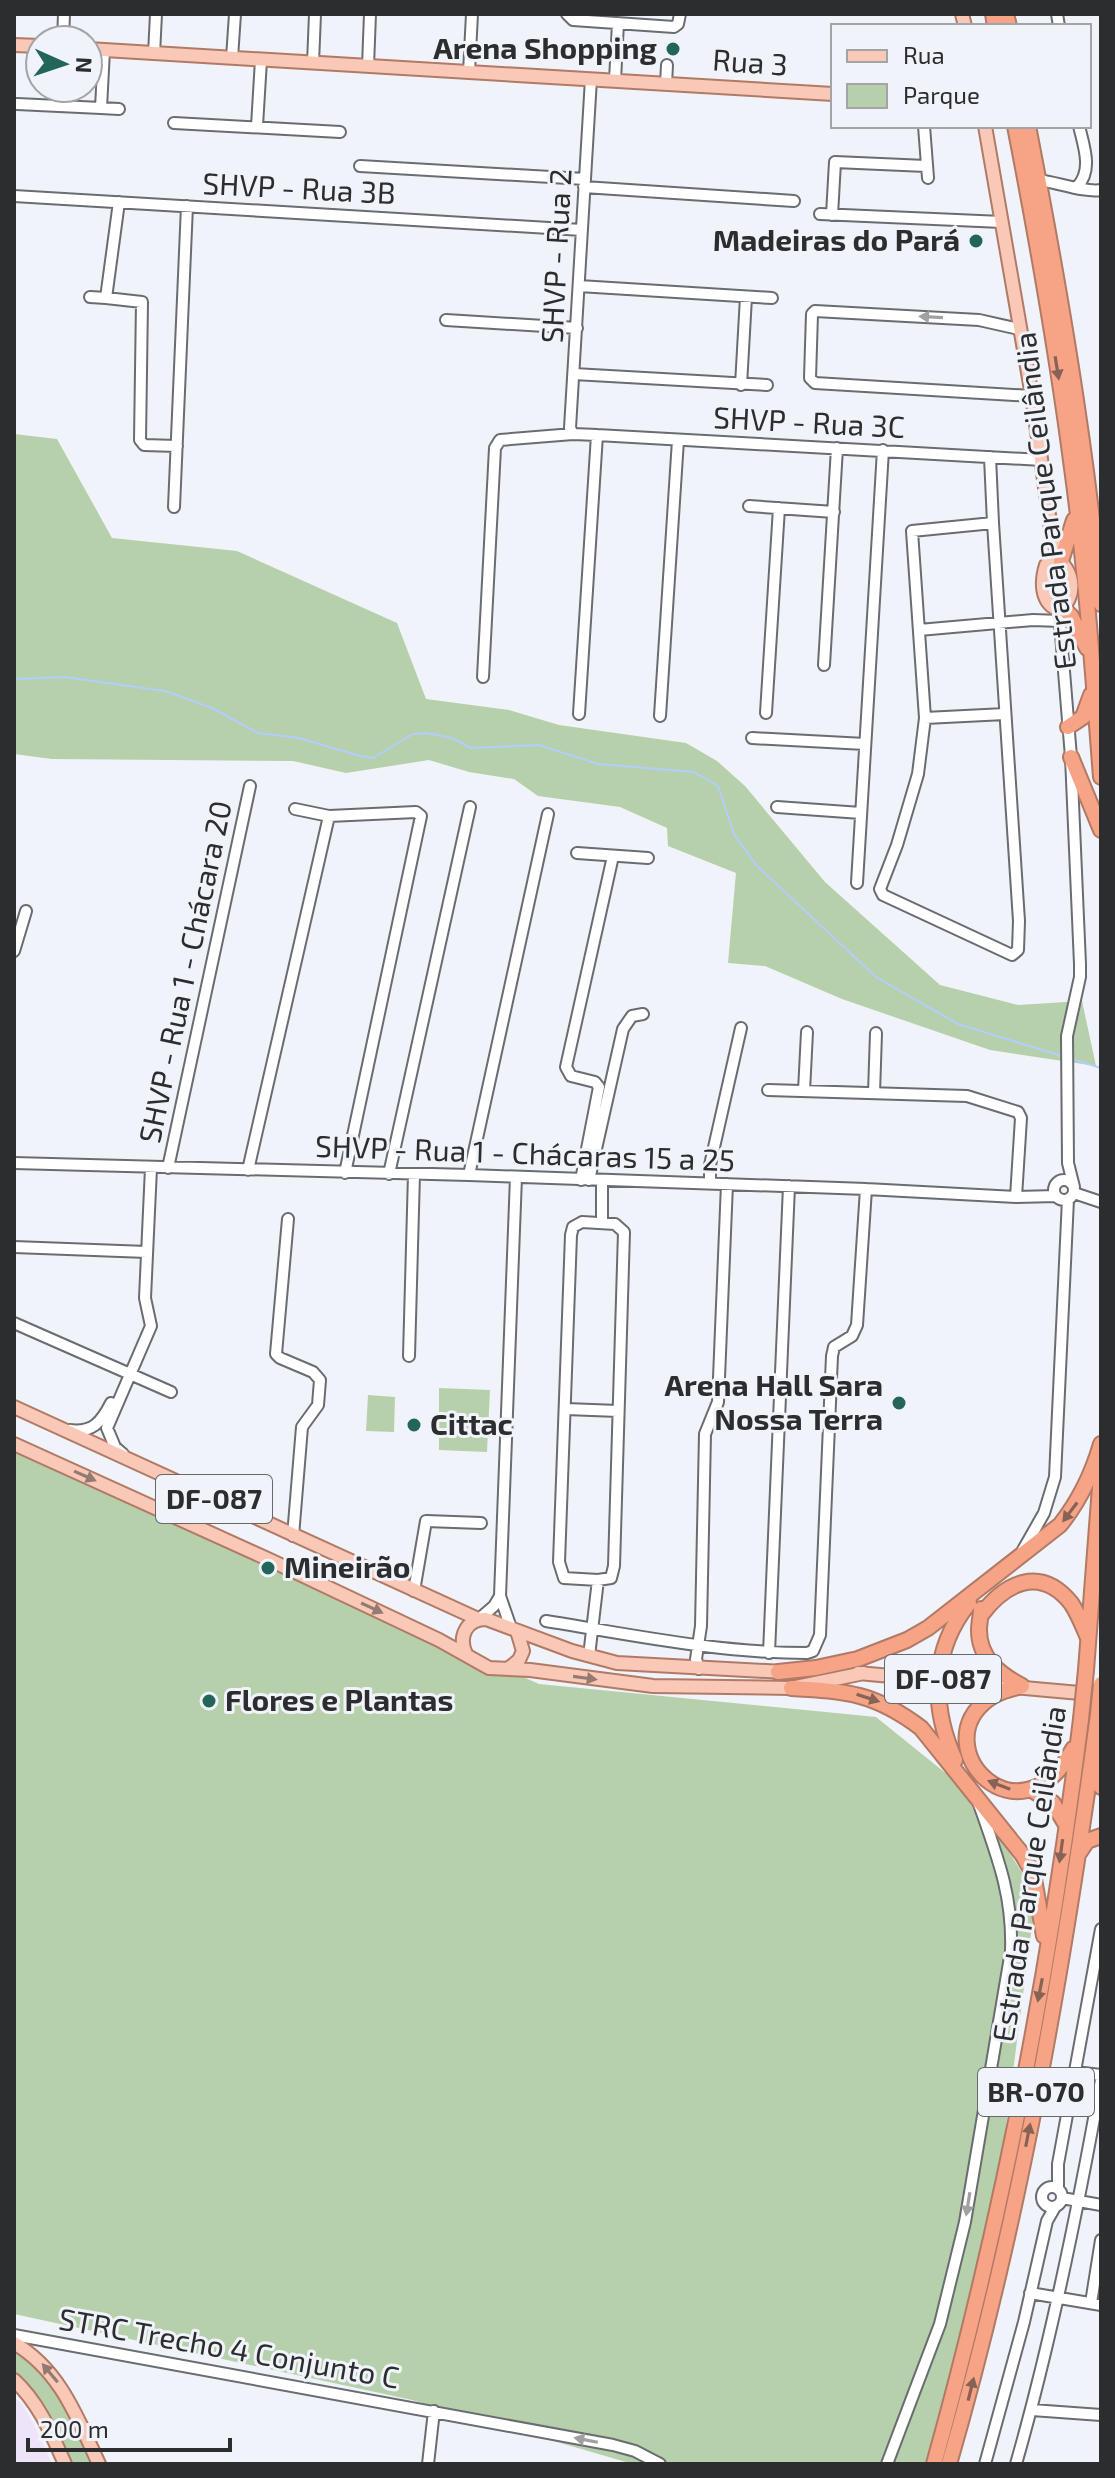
<svg xmlns="http://www.w3.org/2000/svg" width="1115" height="2478" viewBox="0 0 1115 2478" font-family="'Exo 2',sans-serif">
<rect width="100%" height="100%" fill="#f0f3f9"/>
<path fill="#eee4f9" d="M 14,2397 L 22,2404 L 33,2423 L 52,2464 L 14,2464 Z"/>
<path fill="#b6d0ab" d="M 14,434 L 57,439 L 112,538 L 237,551 L 397,623 L 426,699 L 509,710 L 559,725 L 686,743 L 717,761 L 745,786 L 825,882 L 940,985 L 1018,1005 L 1082,1001 L 1096,1066 L 990,1050 L 842,999 L 765,966 L 728,963 L 736,873 L 668,846 L 667,828 L 620,807 L 538,796 L 514,779 L 469,772 L 429,760 L 346,773 L 293,761 L 52,759 L 14,754 Z
M 439,1388 L 490,1390 L 487,1452 L 439,1450 Z
M 368,1395 L 395,1397 L 394,1432 L 366,1431 Z
M 14,1451 L 539,1684 L 876,1717 L 974,1796 L 1036,1895 L 992,2233 L 938,2464 L 633,2464 L 412,2400 L 14,2314 Z
M 14,2349 L 43,2371 L 67,2407 L 93,2464 L 72,2464 C 57,2430 45,2397 14,2375 Z"/>
<g fill="none" stroke-linecap="round" stroke-linejoin="round">
<path stroke="#b2cdfe" stroke-width="2" d="M 14,679 L 64,677 L 165,691 L 212,708 L 258,733 L 299,738 L 360,756 L 373,758 L 413,734 L 426,733 L 452,738 L 471,748 L 539,745 L 598,764 L 694,772 L 718,786 L 734,834 L 756,865 L 876,977 L 958,1024 L 1062,1056
M 1072,1059 L 1101,1068"/>
<g stroke="#696c70" stroke-width="14">
<path id="minor" d="M 567,14 L 573,20 L 674,27 L 678,24 L 680,14
M 1057,14 L 1059,26
M 63,40 L 64,14
M 154,54 L 156,14
M 232,58 L 235,14
M 313,63 L 315,14
M 368,66 L 370,14
M 469,72 L 472,14
M 615,80 L 618,23
M 666,84 L 667,65
M 17,104 L 101,108 L 104,50
M 101,108 L 119,109
M 174,123 L 340,132
M 257,126 L 261,60
M 924,126 L 928,178
M 360,166 L 585,179
M 1038,180 C 1057,182 1084,193 1101,190
M 584,187 L 794,201
M 1077,187 C 1093,170 1084,147 1079,126
M 14,196 L 582,230
M 119,202 L 106,298 L 142,302 L 140,440 L 144,445 L 177,446
M 820,214 L 1002,222
M 832,215 L 835,162 L 926,166
M 579,286 L 772,298
M 90,297 L 106,298
M 446,320 L 577,328
M 1019,329 L 979,320 L 815,311 L 812,314 L 810,378 L 815,383 L 1032,396
M 574,374 L 767,385
M 741,385 L 746,297
M 573,434 L 570,428 L 591,79
M 990,457 L 993,523
M 749,506 L 834,512
M 174,507 L 187,206
M 993,523 L 1019,921 L 1018,950 L 1012,955 L 883,895 L 880,889 L 897,845 L 918,774 L 925,718 L 912,531 Z
M 1059,610 L 1071,757 L 1080,964 L 1080,977 L 1067,1036 L 1068,1163 L 1074,1187
M 919,630 L 1033,620 L 1060,621
M 824,665 L 837,448
M 483,677 L 495,448 L 500,440 L 573,434 L 597,435 L 1042,460
M 766,713 L 779,508
M 579,714 L 597,435
M 660,716 L 678,440
M 925,718 L 1005,714
M 752,738 L 865,744
M 777,807 L 861,813
M 295,809 L 329,816 L 416,812 L 421,816 L 345,1173
M 577,853 L 648,858
M 857,883 L 883,450
M 14,951 L 26,911
M 768,1090 L 967,1096 L 1018,1112 L 1021,1118 L 1016,1197
M 804,1091 L 807,1032
M 874,1093 L 876,1033
M 14,1163 L 469,1175 L 866,1189 L 1016,1197 L 1056,1196
M 168,1168 L 250,786
M 248,1170 L 329,816
M 389,1174 L 470,807
M 469,1175 L 548,814
M 581,1180 L 599,1087 L 595,1082 L 571,1076 L 566,1067 L 613,856
M 589,1180 L 623,1029 L 632,1016 L 643,1014
M1054 1190a10 10 0 1 1 20 0a10 10 0 1 1-20 0Z
M 710,1184 L 710,1165 L 741,1028
M 1074,1193 L 1101,1202
M 288,1219 L 276,1354 L 280,1358 L 313,1372 L 320,1380 L 318,1405 L 302,1427 L 293,1536
M 582,1222 L 615,1224 L 624,1232 L 614,1566 L 611,1578 L 598,1580 L 564,1578 L 559,1562 L 571,1235 L 573,1227 Z
M 602,1223 L 602,1181
M 14,1247 L 147,1252
M 14,1323 L 171,1392
M 409,1356 L 414,1174
M 566,1409 L 618,1411
M 69,1430 C 92,1433 101,1423 111,1403
M 123,1454 L 115,1447 L 107,1428 L 151,1326 L 145,1298 L 151,1168
M 1023,1550 L 1044,1513 L 1055,1477 L 1068,1199
M 414,1591 L 426,1521 L 481,1523
M 479,1619 L 494,1606 L 500,1596
M 546,1621 C 633,1635 719,1653 807,1653 L 813,1651 L 820,1635 L 832,1356 L 834,1347 L 852,1336 L 857,1325 L 866,1189
M 510,1625 L 500,1596 L 516,1177
M 769,1653 L 789,1186
M 589,1656 L 598,1580
M 699,1669 L 696,1659 L 701,1626 L 705,1434 L 718,1402 L 727,1184
M 1075,2072 L 1101,2075
M1042 2197a10 10 0 1 1 20 0a10 10 0 1 1-20 0Z
M 1058,2187 L 1058,2164 L 1101,1929
M 1062,2198 L 1101,2205
M 1030,2293 L 1101,2305
M 1091,2303 L 1101,2240
M 14,2335 L 613,2445 L 635,2451 L 660,2464
M 1032,2410 L 1101,2415
M 428,2464 L 434,2411
M 887,2464 L 940,2324 L 965,2222 L 1011,1951 C 1013,1895 997,1856 979,1804
M 985,2464 L 1024,2322 L 1047,2221 L 1055,2207
M 1016,2464 C 1052,2338 1078,2209 1101,2080"/>
</g>
<g stroke="#b07a67" stroke-width="16">
<path id="major" d="M 962,14 L 965,26
M 14,45 L 40,46
M 88,49 L 833,94
M 985,126 L 1032,396 L 1052,536 L 1060,561
M 1055,558 C 1074,568 1078,598 1059,610 C 1040,603 1041,581 1046,565 Z
M 14,1407 L 478,1619
M 14,1444 L 272,1561 L 439,1640 L 489,1668 L 530,1670 L 653,1686 L 791,1688 L 864,1673
M 466,1654 C 458,1637 466,1619 486,1619 L 572,1651 L 617,1663 L 784,1672
M 508,1669 L 519,1660 L 523,1651 L 517,1631
M 858,1673 L 1091,1694
M 14,2343 C 60,2370 77,2417 99,2464
M 14,2380 C 39,2403 51,2433 65,2464"/>
</g>
<g stroke="#b07a67" stroke-width="18">
<path id="highway" d="M 993,14 L 995,26
M 1006,14 L 1009,26
M 1015,126 C 1037,239 1057,353 1072,468 C 1086,570 1093,674 1101,777
M 1028,126 C 1059,285 1086,443 1101,604
M 1061,561 L 1074,520
M 1063,608 L 1071,616 L 1087,648
M 1068,727 L 1083,717 L 1091,695
M 1071,757 L 1101,830
M 981,1609 C 981,1616 979,1623 979,1630 C 979,1658 999,1674 1022,1686
M 981,1615 C 1005,1583 1040,1565 1071,1603 C 1078,1613 1083,1626 1088,1638
M 1086,1670 L 1101,1474
M 778,1672 L 816,1668 L 858,1659 L 907,1640 L 928,1628 L 1060,1525 C 1080,1500 1092,1475 1101,1444
M 1022,1686 C 1010,1689 997,1692 987,1700 C 925,1748 1019,1848 1073,1749
M 791,1688 C 847,1691 875,1693 921,1728 L 1022,1854 L 1033,1873 L 1044,1936
M 955,1760 C 931,1707 931,1650 969,1603
M 1097,1760 L 1101,1787
M 1032,1790 L 1053,1803 L 1065,1823
M 1079,1853 L 1087,1841 L 1101,1836
M 934,2464 C 1002,2220 1050,1970 1081,1719
M 949,2464 C 1020,2219 1064,1966 1098,1714"/>
</g>
<use href="#minor" stroke="#fff" stroke-width="10"/>
<use href="#major" stroke="#fac8b6" stroke-width="12"/>
<use href="#highway" stroke="#f7a385" stroke-width="14"/>
<g stroke="#b07a67" stroke-width="18" stroke-linecap="butt">
<path id="highway-bridge" d="M 1098,1714 L 1101,1684
M 1081,1719 L 1086,1670"/>
</g>
<use href="#highway-bridge" stroke="#f7a385" stroke-width="14"/>
</g>
<defs><path id="oneway-solid" d="M-6-.8H1V-3.2L6.5 0L1 3.2V.8H-6Z" transform="scale(2)"/></defs>
<g fill="#a0a0a1">
<use href="#oneway-solid" transform="translate(931 317) rotate(-177)"/>
<use href="#oneway-solid" transform="translate(968 2204) rotate(99)"/>
<use href="#oneway-solid" transform="translate(586 2440) rotate(-169)"/>
</g>
<g fill="#876256">
<use href="#oneway-solid" transform="translate(1057 368) rotate(81)"/>
<use href="#oneway-solid" transform="translate(1070 1512) rotate(127)"/>
<use href="#oneway-solid" transform="translate(868 1698) rotate(18)"/>
<use href="#oneway-solid" transform="translate(999 1785) rotate(-159)"/>
<use href="#oneway-solid" transform="translate(1061 1851) rotate(98)"/>
<use href="#oneway-solid" transform="translate(1040 1990) rotate(101)"/>
<use href="#oneway-solid" transform="translate(1028 2135) rotate(-79)"/>
<use href="#oneway-solid" transform="translate(971 2389) rotate(-76)"/>
</g>
<g fill="#937a72">
<use href="#oneway-solid" transform="translate(85 1476) rotate(24)"/>
<use href="#oneway-solid" transform="translate(372 1608) rotate(25)"/>
<use href="#oneway-solid" transform="translate(585 1678) rotate(8)"/>
<use href="#oneway-solid" transform="translate(50 2373) rotate(-130)"/>
</g>
<g fill="#236657" stroke="#f0f3f9" stroke-width="3">
<circle cx="673" cy="49" r="8"/>
<circle cx="976" cy="241" r="8"/>
<circle cx="899" cy="1403" r="8"/>
<circle cx="414" cy="1425" r="8"/>
<circle cx="268" cy="1568" r="8"/>
<circle cx="209" cy="1701" r="8"/>
</g>
<g text-anchor="middle" stroke-width="6" stroke-linejoin="round" paint-order="stroke">
<g fill="#f0f3f9" stroke="#67686c" stroke-width="2">
<rect x="156" y="1475" width="116" height="48" rx="6"/>
<rect x="885" y="1655" width="116" height="48" rx="6"/>
<rect x="978" y="2068" width="116" height="48" rx="6"/>
</g>
<g font-size="28" font-weight="bold" fill="#2c2d2f">
<text x="214" y="1509">DF-087</text>
<text x="943" y="1689">DF-087</text>
<text x="1036" y="2102">BR-070</text>
</g>
<g font-size="30" font-weight="bold" fill="#2c2d2f" stroke="#f0f3f9" text-anchor="end">
<text x="657" y="59">Arena Shopping</text>
<text x="960" y="251">Madeiras do Pará</text>
<text x="883" y="1396">Arena Hall Sara<tspan x="883" dy="34">Nossa Terra</tspan></text>
<text x="430" y="1435" text-anchor="start">Cittac</text>
<text x="284" y="1578" text-anchor="start">Mineirão</text>
<text x="225" y="1711" text-anchor="start">Flores e Plantas</text>
</g>
<g font-size="30" fill="#2c2d2f" stroke="#f0f3f9">
<text transform="translate(750 63) rotate(4)" y="10">Rua 3</text>
<text transform="translate(299 189) rotate(3)" y="10">SHVP - Rua 3B</text>
<text transform="translate(557 256) rotate(-87)" y="10">SHVP - Rua 2</text>
<text transform="translate(809 423) rotate(3)" y="10">SHVP - Rua 3C</text>
<text transform="translate(1046 501) rotate(-97)" y="10">Estrada Parque Ceilândia</text>
<text transform="translate(186 972) rotate(-78)" y="10">SHVP - Rua 1 - Chácara 20</text>
<text transform="translate(525 1154) rotate(2)" y="10">SHVP - Rua 1 - Chácaras 15 a 25</text>
<text transform="translate(1030 1874) rotate(-81)" y="10">Estrada Parque Ceilândia</text>
<text transform="translate(229 2349) rotate(10)" y="10">STRC Trecho 4 Conjunto C</text>
</g>
</g>
<rect width="1115" height="2478" fill="none" stroke="#2c2d2f" stroke-width="32"/>
<rect x="831" y="24" width="260" height="104" fill="#f0f3f9" stroke="#a2a4a8" stroke-width="2"/>
<rect x="847" y="50" width="40" height="12" fill="#fac8b6" stroke="#a2a4a8" stroke-width="2"/>
<text x="903" y="64" font-size="24" fill="#2c2d2f">Rua</text>
<rect x="847" y="84" width="40" height="24" fill="#b6d0ab" stroke="#a2a4a8" stroke-width="2"/>
<text x="903" y="104" font-size="24" fill="#2c2d2f">Parque</text>
<g transform="translate(64 64) rotate(93)"><circle r="38" fill="#f0f3f9" stroke="#a2a4a8" stroke-width="2"/>
<path d="M0-6L14 30L0 20L-14 30Z" fill="#236657"/>
<text y="-12" font-size="22" font-weight="bold" text-anchor="middle" fill="#2c2d2f">N</text>
</g>
<path d="M28 2438v12h202v-12" fill="none" stroke="#2c2d2f" stroke-width="4"/>
<text x="40" y="2438" font-size="24" fill="#2c2d2f" stroke="#f0f3f9" stroke-width="6" paint-order="stroke">200 m</text>
</svg>
